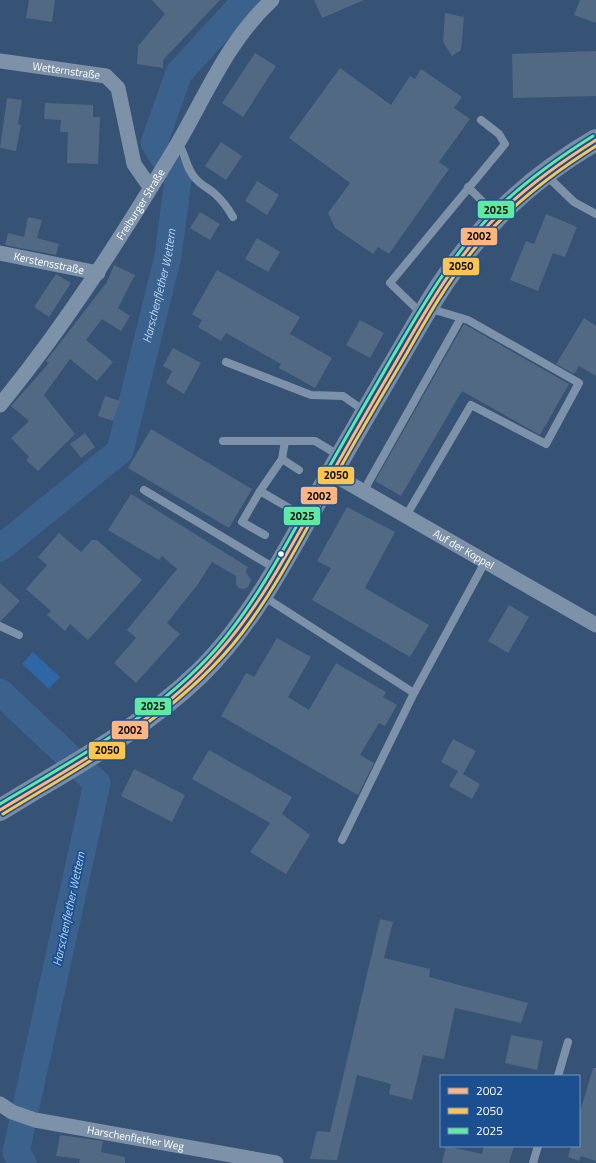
<svg xmlns="http://www.w3.org/2000/svg" width="596" height="1163" viewBox="0 0 596 1163" font-family="'Titillium Web',sans-serif">
<rect width="100%" height="100%" fill="#365274"/>
<path fill="#2f66a5" d="M 33,652 L 60,677 L 49,689 L 22,664 Z"/>
<g fill="none" stroke-linecap="round" stroke-linejoin="round">
<g stroke="#3b618d" stroke-width="27">
<path id="s1" d="M 0,548 L 120,451 L 168,256 L 178,180 L 154,143 L 179,73 L 246,0"/>
<path d="M 0,692 L 97,783 L 16,1152 L 23,1163"/>
</g>
</g>
<path fill="#526984" d="M 29,0 L 55,0 L 52,22 L 26,18 Z
M 152,0 L 220,0 L 163,60 L 163,68 L 137,64 L 138,46 L 165,14 Z
M 314,0 L 364,0 L 322,18 Z
M 580,0 L 596,0 L 596,23 L 574,15 Z
M 445,13 L 464,17 L 461,50 L 452,56 L 443,42 Z
M 596,51 L 596,96 L 513,98 L 512,54 Z
M 255,53 L 276,66 L 243,117 L 222,103 Z
M 340,68 L 391,105 L 410,76 L 415,79 L 421,69 L 462,97 L 454,108 L 470,119 L 439,162 L 449,169 L 389,254 L 378,247 L 373,254 L 335,228 L 328,213 L 350,183 L 289,138 Z
M 7,98 L 22,100 L 18,124 L 21,125 L 16,151 L 0,148 Z
M 45,103 L 93,105 L 93,117 L 100,117 L 98,164 L 67,163 L 68,132 L 60,132 L 61,120 L 44,119 Z
M 221,142 L 242,156 L 226,180 L 205,166 Z
M 257,181 L 279,195 L 267,215 L 245,201 Z
M 200,212 L 220,224 L 210,240 L 190,228 Z
M 546,214 L 577,227 L 565,257 L 553,253 L 538,291 L 510,280 L 526,241 L 534,244 Z
M 28,217 L 42,220 L 37,238 L 59,244 L 56,255 L 5,245 L 8,233 L 24,237 Z
M 257,238 L 280,252 L 268,272 L 245,259 Z
M 114,265 L 135,275 L 118,308 L 130,316 L 121,331 L 102,319 L 86,340 L 113,362 L 97,381 L 70,359 L 44,395 L 75,434 L 38,471 L 26,460 L 29,457 L 11,438 L 29,421 L 11,406 L 49,363 L 46,361 L 107,282 Z
M 217,270 L 300,317 L 290,334 L 332,358 L 315,388 L 279,368 L 281,364 L 226,333 L 221,341 L 198,327 L 202,320 L 192,314 Z
M 56,274 L 71,283 L 49,317 L 34,307 Z
M 584,318 L 596,326 L 596,376 L 579,366 L 574,374 L 556,364 Z
M 360,320 L 384,333 L 370,358 L 346,345 Z
M 464,324 L 569,384 L 540,435 L 462,391 L 401,496 L 375,481 Z
M 173,348 L 201,363 L 184,394 L 166,383 L 172,371 L 163,366 Z
M 105,396 L 120,401 L 113,421 L 98,416 Z
M 151,429 L 252,489 L 229,528 L 128,468 Z
M 85,433 L 95,447 L 81,458 L 70,444 Z
M 131,494 L 248,567 L 246,572 L 251,580 L 248,587 L 244,589 L 239,588 L 236,584 L 236,576 L 212,562 L 198,584 L 167,623 L 180,634 L 136,683 L 114,663 L 136,638 L 127,630 L 177,569 L 162,556 L 159,560 L 108,530 Z
M 347,507 L 395,532 L 365,588 L 429,625 L 410,657 L 312,600 L 331,568 L 317,561 Z
M 59,533 L 81,552 L 92,540 L 97,540 L 142,580 L 88,640 L 70,624 L 65,631 L 47,615 L 51,611 L 26,589 L 47,565 L 38,557 Z
M 0,583 L 20,601 L 1,621 L 0,621 Z
M 509,605 L 529,617 L 508,653 L 488,641 Z
M 277,638 L 311,657 L 288,697 L 309,710 L 336,663 L 386,692 L 383,697 L 397,705 L 385,726 L 379,723 L 360,755 L 374,763 L 358,795 L 221,716 L 246,673 L 254,677 Z
M 453,739 L 476,751 L 463,774 L 480,784 L 472,799 L 449,786 L 458,771 L 441,762 Z
M 209,750 L 292,797 L 282,814 L 310,835 L 286,874 L 250,852 L 270,823 L 192,779 Z
M 134,769 L 185,795 L 172,822 L 121,796 Z
M 380,919 L 393,922 L 384,958 L 430,969 L 429,977 L 528,1003 L 521,1023 L 455,1008 L 444,1059 L 423,1055 L 412,1100 L 389,1094 L 391,1084 L 357,1075 L 337,1160 L 310,1159 L 317,1131 L 330,1132 Z
M 511,1035 L 543,1041 L 537,1070 L 505,1063 Z
M 593,1068 L 596,1068 L 596,1161 L 581,1156 L 579,1161 L 568,1157 L 571,1146 L 579,1146 L 579,1115 Z
M 60,1135 L 103,1141 L 101,1152 L 125,1157 L 125,1163 L 79,1163 L 80,1159 L 56,1156 Z
M 446,1146 L 482,1154 L 484,1146 L 514,1146 L 509,1163 L 442,1163 Z"/>
<g fill="none" stroke-linecap="round" stroke-linejoin="round">
<path stroke="#7d92a8" stroke-width="8" d="M 178,143 C 186,154 186,170 196,179 C 201,185 208,188 214,193 C 222,200 228,208 233,217
M 546,175 L 574,202 L 596,214
M 468,187 L 496,215
M 422,314 L 390,283 L 505,144 L 499,134 L 481,120
M 226,362 L 311,395 L 343,396 L 366,412
M 223,441 L 315,441 L 340,456
M 285,441 L 282,459 L 260,491 L 306,518
M 282,459 L 299,470
M 144,490 L 276,569
M 260,491 L 242,522 L 265,535
M 363,492 L 461,318
M 406,516 L 471,405 L 546,444 L 579,383 L 468,320 L 428,308
M 263,596 L 414,693 L 485,562
M 0,626 L 19,635
M 342,840 L 414,693
M 558,1076 L 568,1042
M 533,1163 L 538,1146"/>
<g stroke="#7d92a8" stroke-width="15">
<path id="s2" d="M 0,61 L 106,76 L 118,88 L 134,164 L 150,187"/>
<path id="s3" d="M 0,253 L 98,273"/>
<path id="s4" d="M 0,405 C 67,323 124,233 178,143 C 207,93 229,39 272,0"/>
<path id="s5" d="M 331,473 L 596,625"/>
<path id="s6" d="M 0,1104 L 12,1112 L 35,1120 L 276,1163"/>
</g>
<path stroke="#798da4" stroke-width="22" d="M 0,810 C 68,768 141,730 199,674 C 255,620 293,542 331,474 C 361,421 392,368 423,315 C 467,239 520,184 596,140"/>
<g stroke="#1b4f8f" stroke-width="6">
<path id="bus-1" d="M 0,810 C 76,764 160,721 219,652 C 259,607 287,554 316,502 C 342,455 369,408 396,362 C 426,310 455,258 498,215 C 527,186 561,162 596,140"/>
</g>
<g stroke="#1b4f8f" stroke-width="6">
<path id="bus-2" d="M 3,814 C 88,762 180,714 242,633 C 276,588 302,537 329,488 C 354,442 381,397 407,353 C 429,314 451,276 480,242 C 513,203 553,173 596,146"/>
</g>
<g stroke="#1b4f8f" stroke-width="6">
<path id="bus-3" d="M 0,804 C 75,759 156,716 215,650 C 255,604 284,549 313,496 C 339,449 366,403 393,356 C 423,305 453,253 495,211 C 525,181 558,158 593,136"/>
</g>
<use href="#bus-1" stroke="#ffb580" stroke-width="3"/>
<use href="#bus-2" stroke="#fcc553" stroke-width="3"/>
<use href="#bus-3" stroke="#60e9a3" stroke-width="3"/>
</g>
<circle fill="#fff" stroke="#1b4f8f" stroke-width="1.5" cx="281" cy="554" r="3.5"/>
<g text-anchor="middle" stroke-width="3.5" stroke-linejoin="round" paint-order="stroke">
<g font-size="11" fill="#fff" stroke="#1b4f8f">
<text dy="4" stroke="none"><textPath href="#s2" startOffset="67">Wetternstraße</textPath></text>
<text dy="4" stroke="none"><textPath href="#s4" startOffset="245">Freiburger Straße</textPath></text>
<text dy="4" stroke="none"><textPath href="#s3" startOffset="50">Kerstensstraße</textPath></text>
<text dy="4" stroke="none"><textPath href="#s5" startOffset="153">Auf der Koppel</textPath></text>
<text dy="4" stroke="none"><textPath href="#s6" startOffset="141">Harschenflether Weg</textPath></text>
</g>
<g font-size="12" font-style="italic" fill="#b5d3f5" stroke="#1b4f8f">
<text dy="4" stroke="none"><textPath href="#s1" startOffset="324">Harschenflether Wettern</textPath></text>
<text transform="translate(69 909) rotate(-78)" y="4">Harschenflether Wettern</text>
</g>
</g>
<g stroke="#1b4f8f" stroke-width="1.5">
<rect x="477" y="200" width="38" height="19" rx="4" fill="#60e9a3"/>
<rect x="460" y="227" width="38" height="19" rx="4" fill="#ffb580"/>
<rect x="442" y="257" width="38" height="19" rx="4" fill="#fcc553"/>
<rect x="317" y="466" width="38" height="19" rx="4" fill="#fcc553"/>
<rect x="300" y="486" width="38" height="19" rx="4" fill="#ffb580"/>
<rect x="283" y="506" width="38" height="20" rx="4" fill="#60e9a3"/>
<rect x="134" y="697" width="38" height="19" rx="4" fill="#60e9a3"/>
<rect x="111" y="720" width="38" height="20" rx="4" fill="#ffb580"/>
<rect x="88" y="741" width="38" height="19" rx="4" fill="#fcc553"/>
</g>
<g font-size="11" text-anchor="middle" font-weight="bold" fill="#111">
<text x="496" y="214">2025</text>
<text x="479" y="240">2002</text>
<text x="461" y="270">2050</text>
<text x="336" y="479">2050</text>
<text x="319" y="500">2002</text>
<text x="302" y="520">2025</text>
<text x="153" y="710">2025</text>
<text x="130" y="734">2002</text>
<text x="107" y="754">2050</text>
</g>
<rect x="440" y="1075" width="140" height="72" fill="#1b4f8f" stroke="#7695bc"/>
<rect x="448" y="1088" width="20" height="6" fill="#ffb580" stroke="#7695bc"/>
<text x="476" y="1095" font-size="12" fill="#ffffff">2002</text>
<rect x="448" y="1108" width="20" height="6" fill="#fcc553" stroke="#7695bc"/>
<text x="476" y="1115" font-size="12" fill="#ffffff">2050</text>
<rect x="448" y="1128" width="20" height="6" fill="#60e9a3" stroke="#7695bc"/>
<text x="476" y="1135" font-size="12" fill="#ffffff">2025</text>
</svg>
